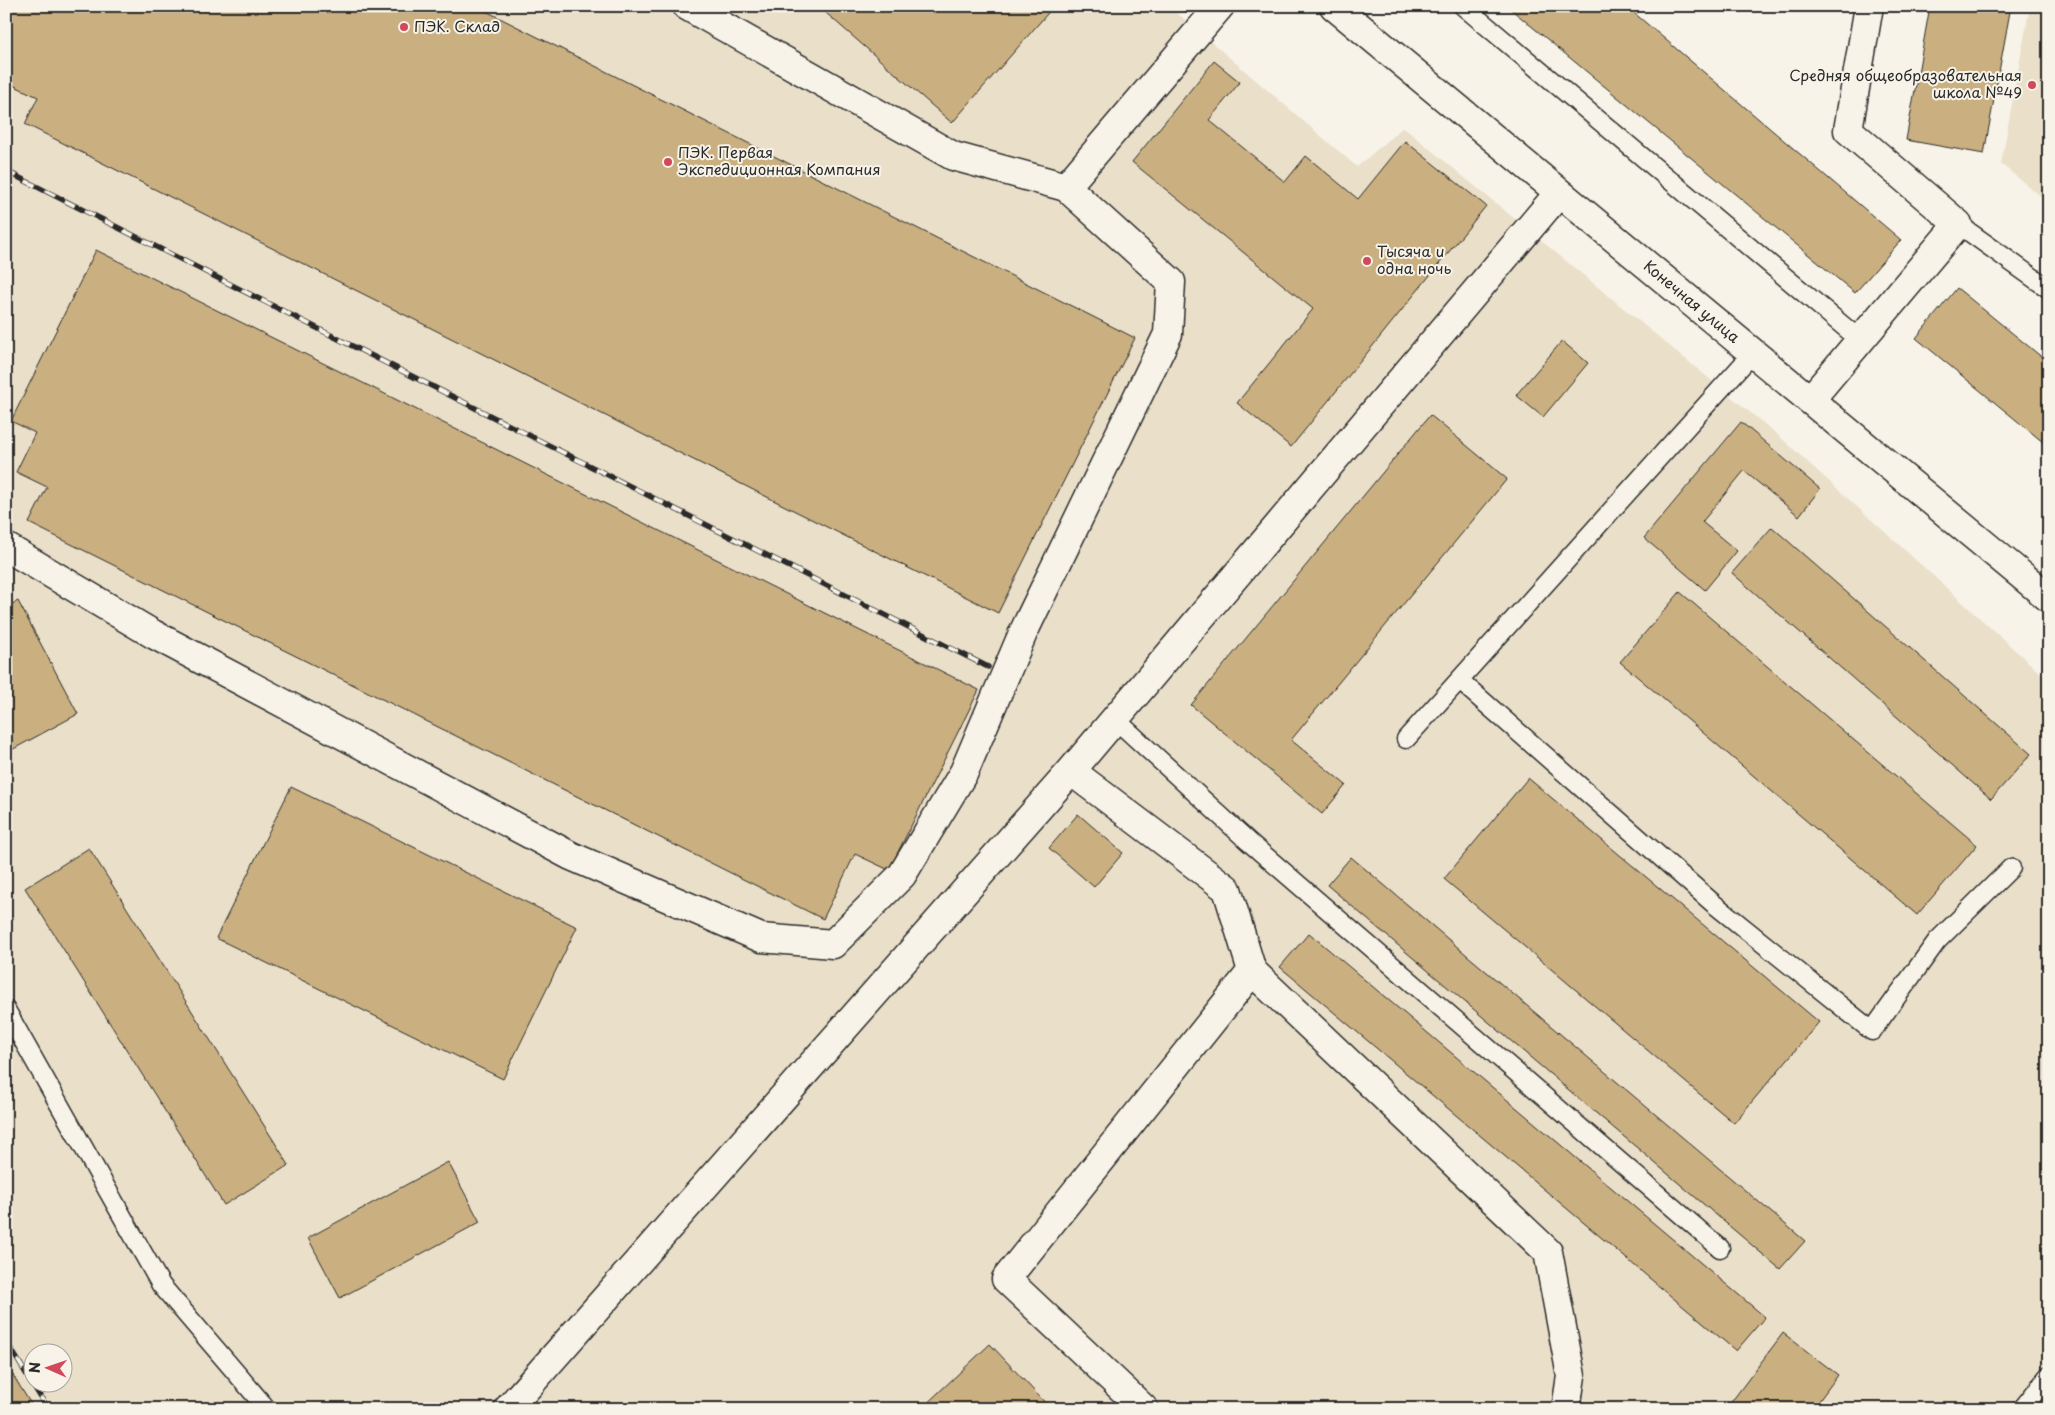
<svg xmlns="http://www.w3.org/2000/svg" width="2055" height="1415" viewBox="0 0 2055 1415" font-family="'Playpen Sans',sans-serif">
<rect width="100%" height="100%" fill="#f7f3e8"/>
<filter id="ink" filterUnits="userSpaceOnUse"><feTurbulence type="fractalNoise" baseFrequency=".02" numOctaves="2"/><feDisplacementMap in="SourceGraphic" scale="10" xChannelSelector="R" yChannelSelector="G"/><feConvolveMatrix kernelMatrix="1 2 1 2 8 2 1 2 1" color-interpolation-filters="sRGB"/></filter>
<g filter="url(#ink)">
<path fill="#eadfc9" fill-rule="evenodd" d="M 6,6 L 1169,6 L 1357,167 L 1403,127 L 1779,436 L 2049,681 L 2049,1409 L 6,1409 ZM 32,1352 L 62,1352 L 62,1382 L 32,1382 Z
M 2030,6 L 2049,6 L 2049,203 L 2001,164 Z"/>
<path fill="#cab080" stroke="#2b2b2b" d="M 6,6 L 476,6 L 1135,338 L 998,613 L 25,124 L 38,97 L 6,82 Z
M 818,6 L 1054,6 L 952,123 Z
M 1507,6 L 1626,6 L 1901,240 L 1855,293 Z
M 1930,6 L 2011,6 L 1984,154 L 1906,140 Z
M 1214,61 L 1240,82 L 1209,120 L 1285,182 L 1306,156 L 1358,199 L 1405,141 L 1486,206 L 1291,447 L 1237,403 L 1313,309 L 1132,162 Z
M 96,250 L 979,690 L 889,870 L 855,854 L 823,919 L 29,523 L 47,487 L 16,472 L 35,433 L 11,421 Z
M 1957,288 L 2049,363 L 2049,447 L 1916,338 Z
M 1562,341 L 1588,363 L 1543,417 L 1516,395 Z
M 1430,415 L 1507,479 L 1291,740 L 1346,785 L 1322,814 L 1191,705 Z
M 1741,422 L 1820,489 L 1799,516 L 1744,471 L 1702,522 L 1737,551 L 1705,590 L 1644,538 Z
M 1772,527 L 2031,754 L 1991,799 L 1732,573 Z
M 1680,592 L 1977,845 L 1917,915 L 1620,662 Z
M 18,601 L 78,714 L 6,753 L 6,607 Z
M 1528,778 L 1819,1022 L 1734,1123 L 1444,879 Z
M 291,787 L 577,927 L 503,1079 L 216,938 Z
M 1078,814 L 1123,853 L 1094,887 L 1049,848 Z
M 89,848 L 289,1165 L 224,1205 L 25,888 Z
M 1351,857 L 1805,1241 L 1780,1269 L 1327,885 Z
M 1309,933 L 1765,1317 L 1736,1351 L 1280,967 Z
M 448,1162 L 480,1222 L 340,1298 L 308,1238 Z
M 1783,1333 L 1838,1375 L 1813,1409 L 1726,1409 Z
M 990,1344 L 1051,1409 L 921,1409 Z
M 6,1364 L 34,1409 L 6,1409 Z"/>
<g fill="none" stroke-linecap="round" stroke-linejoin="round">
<g stroke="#2b2b2b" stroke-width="21">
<path id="lane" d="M 1463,6 L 1860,340
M 1958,224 L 2049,289
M 1459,680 L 1714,904 L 1872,1031 L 1937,941 L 2011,868
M 1115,719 L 1249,842 L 1720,1248
M 1406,739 L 1753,353
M 6,1010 L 161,1285 L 267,1409
M 2022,1409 L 2049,1375"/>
</g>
<g stroke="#2b2b2b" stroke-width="31">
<path id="street" d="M 687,6 L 953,156 L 1066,187 L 1220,6
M 1810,400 L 1958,224 L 1848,130 L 1869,6
M 6,547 L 153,634 L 571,856 L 761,938 L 833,944 L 902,875 L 964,772 L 1023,633 L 1168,334 L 1171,282 L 1066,187
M 1071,771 L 1227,889 L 1252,971 L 1548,1252 L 1571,1376 L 1566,1409
M 508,1409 L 1071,771 L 1559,193
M 1144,1409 L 1006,1279 L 1252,971"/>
</g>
<g stroke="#2b2b2b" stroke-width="31">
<g id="secondary">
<path id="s1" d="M 1334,6 L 2049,598"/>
</g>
</g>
<use href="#lane" stroke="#f7f3e8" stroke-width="18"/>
<use href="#street" stroke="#f7f3e8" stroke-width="28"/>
<use href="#secondary" stroke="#f7f3e8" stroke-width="28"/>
<g stroke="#2b2b2b" stroke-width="5.5">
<path id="rail" d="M 6,171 L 988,667
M 6,1341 L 48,1409"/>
</g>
<use href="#rail" stroke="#f7f3e8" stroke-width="4" stroke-dasharray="11" stroke-linecap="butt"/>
</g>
</g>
<g fill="#d1495b" stroke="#f7f3e8" stroke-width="2">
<circle cx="404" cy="27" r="5"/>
<circle cx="2032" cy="85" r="5"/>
<circle cx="668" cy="162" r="5"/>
<circle cx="1367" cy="261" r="5"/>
</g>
<g text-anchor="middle" stroke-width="4" stroke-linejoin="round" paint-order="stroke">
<g font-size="15" fill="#2b2b2b" stroke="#f7f3e8" text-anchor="start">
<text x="414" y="32">ПЭК. Склад</text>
<text x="2022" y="81" text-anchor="end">Средняя общеобразовательная<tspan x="2022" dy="17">школа №49</tspan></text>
<text x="678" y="158">ПЭК. Первая<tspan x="678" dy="17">Экспедиционная Компания</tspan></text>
<text x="1377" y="257">Тысяча и<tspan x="1377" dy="17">одна ночь</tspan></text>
</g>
<g font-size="15" fill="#2b2b2b" stroke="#f7f3e8">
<text dy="5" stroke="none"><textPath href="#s1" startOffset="464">Конечная улица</textPath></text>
</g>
</g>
<rect width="2055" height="1415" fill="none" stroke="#f7f3e8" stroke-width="25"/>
<rect x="12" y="12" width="2030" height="1390" fill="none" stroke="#2b2b2b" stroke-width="2" filter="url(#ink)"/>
<g transform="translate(48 1368) rotate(272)"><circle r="24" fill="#f7f3e8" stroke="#a5a39c"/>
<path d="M0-4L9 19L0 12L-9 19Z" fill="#d1495b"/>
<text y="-8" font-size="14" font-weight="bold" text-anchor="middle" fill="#2b2b2b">N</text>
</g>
</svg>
